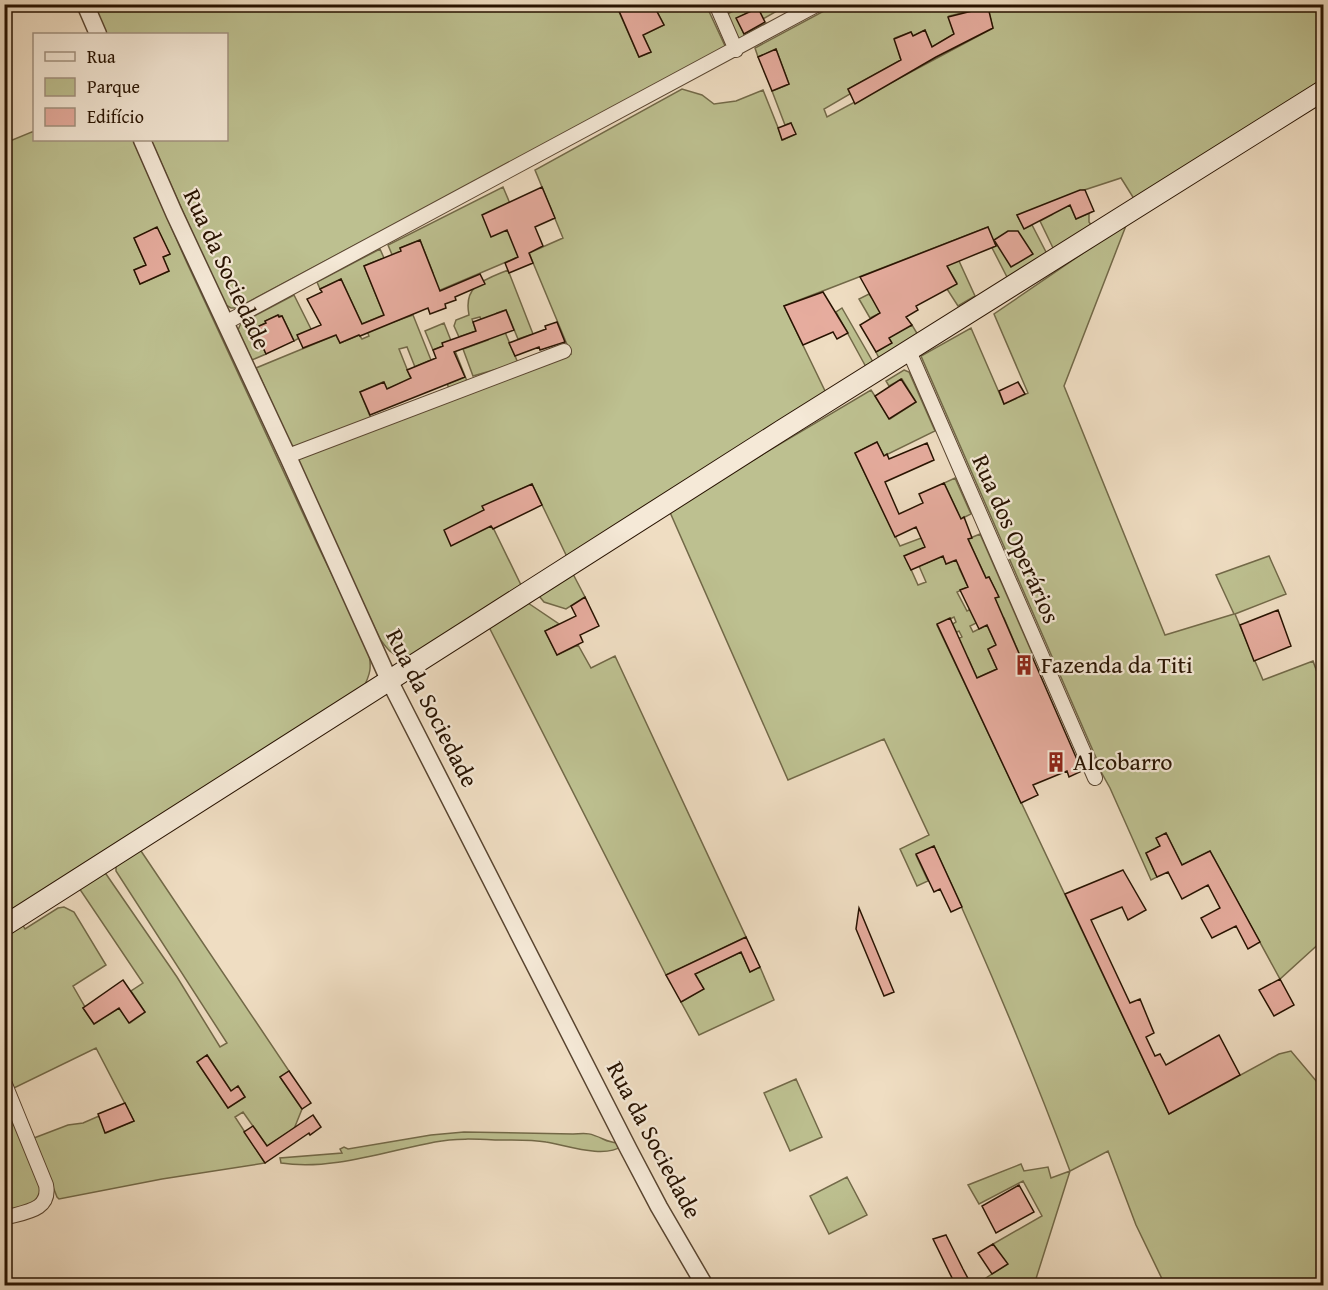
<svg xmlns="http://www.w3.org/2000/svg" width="1328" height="1290" viewBox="0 0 1328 1290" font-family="'Gentium Book Plus',serif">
<rect width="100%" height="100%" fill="#efddc2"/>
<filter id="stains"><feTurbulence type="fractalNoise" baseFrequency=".00333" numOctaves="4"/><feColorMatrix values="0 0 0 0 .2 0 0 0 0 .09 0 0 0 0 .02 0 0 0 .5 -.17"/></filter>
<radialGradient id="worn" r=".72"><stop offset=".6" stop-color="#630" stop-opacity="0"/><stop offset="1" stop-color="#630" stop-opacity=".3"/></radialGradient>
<path fill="#bdc090" stroke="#726948" stroke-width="1.5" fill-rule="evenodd" d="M 976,4 L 978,9 L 949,16 L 954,34 L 932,47 L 925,30 L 913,36 L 911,32 L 895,38 L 901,60 L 848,89 L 850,94 L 824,109 L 827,117 L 993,28 L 987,5 L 1323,5 L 1323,79 L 1136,202 L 1121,178 L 1066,196 L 1076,219 L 1089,213 L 1089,222 L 1092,226 L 1054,250 L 1040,221 L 1053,214 L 1017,215 L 1024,228 L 1032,225 L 1047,254 L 1008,279 L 988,240 L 988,227 L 784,306 L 827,395 L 568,559 L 532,484 L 483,507 L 521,585 L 480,611 L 478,616 C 463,625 416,660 401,657 C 390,654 386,647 380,639 L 298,464 L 299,456 L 571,354 L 529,253 L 563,238 L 535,170 L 682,89 L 702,95 L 714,104 L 736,101 L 763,90 L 783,140 L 795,134 L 791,123 L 785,125 L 772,91 L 789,84 L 776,49 L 758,57 L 755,48 L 835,5 Z
M 93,5 L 616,5 L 639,57 L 651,52 L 643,35 L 664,25 L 656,10 L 665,5 L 706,5 L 726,48 L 237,308 L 231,308 L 224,304 L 151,140 L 226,140 L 226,34 L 106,34 Z
M 746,5 L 783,5 L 784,7 L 763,19 L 758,8 L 737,18 L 744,34 L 766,23 L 767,26 L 739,40 L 727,14 Z
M 34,131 L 34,140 L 133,140 L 187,263 L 318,546 L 368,649 C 372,667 371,674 362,690 L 5,917 L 5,143 ZM 157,228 L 170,254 L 163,257 L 169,271 L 140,284 L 134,270 L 146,265 L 134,238 Z
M 503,187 L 525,239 L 518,257 L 424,297 L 406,288 L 388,245 ZM 420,240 L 433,273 L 413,280 L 400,248 Z
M 1127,223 L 1064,386 L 1165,635 L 1234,614 L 1216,575 L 1269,556 L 1286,594 L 1235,614 L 1263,680 L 1313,661 L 1323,689 L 1323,940 L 1280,979 L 1210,851 L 1182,865 L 1166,833 L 1157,838 L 1160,846 L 1146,853 L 1157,877 L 1151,880 L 1110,788 L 1095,761 L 1097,760 L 921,356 L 971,328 L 1004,404 L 1028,393 L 994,314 Z
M 380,249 L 384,258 L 364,266 L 384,315 L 362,324 L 341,279 L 320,289 L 317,282 Z
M 943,260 L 959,261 L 975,296 L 958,306 L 947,289 L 957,283 Z
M 508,270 L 533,334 L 518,339 L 506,310 L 497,313 L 518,363 L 473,376 L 463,349 L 488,340 L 480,317 L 472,319 L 476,331 L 459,337 L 454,326 L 456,320 L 469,315 C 463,285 484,280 508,270 Z
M 869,294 C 878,309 897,313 906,328 L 912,325 L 918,335 L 879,358 L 876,352 L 891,343 L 878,314 L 870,318 L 859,299 Z
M 294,295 L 312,331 L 294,341 L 282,316 L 278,315 L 265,321 L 266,323 L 259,326 L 257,334 L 266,354 L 252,360 L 238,330 L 241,323 Z
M 842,308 L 873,362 L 866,367 L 836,312 Z
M 413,315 L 431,360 L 415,367 L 407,347 L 399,349 L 411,379 L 387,389 L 383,382 L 360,392 L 372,421 L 295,447 L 291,445 L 256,368 L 336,335 L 340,343 L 359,335 L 362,339 L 369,336 L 367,331 Z
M 444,323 L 467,381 L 449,388 L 447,384 L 464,377 L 451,343 L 433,350 L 425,331 Z
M 904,370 L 909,372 L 935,431 L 884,456 L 877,442 L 855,453 L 900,546 L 921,538 L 941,552 L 905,556 L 918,585 L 926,582 L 919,566 L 943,556 L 946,564 L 963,557 L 966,564 L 959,568 L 968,587 L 957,592 L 967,611 L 998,596 L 989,577 L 986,578 L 968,539 L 980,534 L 1032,653 L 1021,658 L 1004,618 L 990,616 L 970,626 L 973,632 L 987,625 L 996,645 L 988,649 L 997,669 L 977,678 L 968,658 L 951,642 L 962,637 L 959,631 L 955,633 L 951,625 L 956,622 L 954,617 L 937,625 L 1169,1114 L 1279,1054 L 1291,1051 L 1323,1089 L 1323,1285 L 1165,1285 L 1136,1225 L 1108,1151 L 1070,1171 L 1034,1285 L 989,1285 L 986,1278 L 1007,1264 L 993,1244 L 1042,1216 L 1023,1181 L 979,1204 L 968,1185 L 1021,1164 L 1024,1171 L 1048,1167 L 1051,1178 L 1070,1171 C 1029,1061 983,953 934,846 L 916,855 L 928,881 L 917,886 L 900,849 L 929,835 L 884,739 L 788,780 L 669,510 L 871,390 L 890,419 L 916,402 L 902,379 L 889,386 L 886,381 Z
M 955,478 L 971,514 L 961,519 L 944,483 Z
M 573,574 L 585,597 L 566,609 L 544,602 L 539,596 Z
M 528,603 L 559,624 L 545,631 L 557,655 L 578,645 L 591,668 L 615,656 L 746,937 L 666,975 L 489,627 Z
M 139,848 L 289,1071 L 280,1077 L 302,1109 L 294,1129 L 267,1146 L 243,1112 L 235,1117 L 265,1163 L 162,1179 L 59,1199 L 57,1197 L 34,1138 L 68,1125 L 83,1123 L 99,1116 L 106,1133 L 134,1121 L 96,1048 L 14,1088 L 5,1066 L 4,933 L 21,922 L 25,929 L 58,908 L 64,907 L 74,912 L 106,965 L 73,986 L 85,1007 L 83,1008 L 94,1024 L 119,1008 L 130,1023 L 145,1012 L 131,991 L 143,983 L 79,888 L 102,873 L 106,874 L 177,977 L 220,1047 L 227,1043 L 116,871 L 116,864 ZM 207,1055 L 231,1091 L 238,1086 L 245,1097 L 228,1108 L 197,1062 Z
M 741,952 L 750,972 L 760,967 L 774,1000 L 699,1035 L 681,1002 L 703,989 L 695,974 Z
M 796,1079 L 822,1137 L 790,1151 L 764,1093 Z
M 4,1095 L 25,1142 L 41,1191 L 34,1203 L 4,1214 Z
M 464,1132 L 573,1134 C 588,1133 590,1133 603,1139 C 610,1143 616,1141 622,1146 C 604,1159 566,1145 546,1142 C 530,1139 512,1140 495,1140 C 476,1139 455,1138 435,1142 C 387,1151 330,1171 281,1163 L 280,1158 L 342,1153 L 340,1149 L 344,1147 L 348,1149 L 431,1135 Z
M 847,1177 L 867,1215 L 829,1234 L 810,1196 Z"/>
<path fill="#e6ac9e" stroke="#271200" stroke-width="1.5" d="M 616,4 L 634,4 L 637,10 L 649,4 L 653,4 L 664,25 L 643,35 L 651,52 L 639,57 Z
M 988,7 L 993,28 L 936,57 L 855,104 L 848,89 L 901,60 L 894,39 L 911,32 L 913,36 L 925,30 L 932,47 L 954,34 L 948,17 Z
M 758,8 L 765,22 L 744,34 L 736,18 Z
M 776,49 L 789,84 L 772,91 L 758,57 Z
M 791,123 L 796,134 L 782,140 L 778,128 Z
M 542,187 L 555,218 L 535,227 L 543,246 L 529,253 L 533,263 L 509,273 L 505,263 L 518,257 L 507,230 L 491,237 L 482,215 Z
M 1080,190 L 1085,190 L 1094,211 L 1076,219 L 1070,205 L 1024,229 L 1017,215 Z
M 157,227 L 170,254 L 163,257 L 169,271 L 140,284 L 134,270 L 146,265 L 134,238 Z
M 988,227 L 996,246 L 947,266 L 957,284 L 916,306 L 918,310 L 906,317 L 912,325 L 889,338 L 892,343 L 876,352 L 860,325 L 880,313 L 860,277 Z
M 1008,231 L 1018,231 L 1033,254 L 1011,267 L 994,240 Z
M 420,240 L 440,291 L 480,274 L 485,284 L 455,297 L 456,300 L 445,304 L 446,308 L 430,314 L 428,308 L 360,336 L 359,335 L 340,343 L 336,335 L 303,348 L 297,335 L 321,325 L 307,299 L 322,292 L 320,289 L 341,279 L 362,324 L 384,315 L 364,266 L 401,251 L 400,248 Z
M 823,292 L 848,333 L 837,339 L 833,332 L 803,345 L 784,306 Z
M 506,310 L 514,330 L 454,352 L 465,377 L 370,415 L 360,392 L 384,382 L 387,389 L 411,378 L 407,370 L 436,358 L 433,350 L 443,346 L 442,343 L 476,331 L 473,322 Z
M 278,315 L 279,317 L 282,316 L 294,341 L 266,354 L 257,334 L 259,326 L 266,323 L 265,321 Z
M 557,322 L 565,342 L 540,350 L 539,347 L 515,356 L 509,343 L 546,329 L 545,326 Z
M 901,379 L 916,402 L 889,419 L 875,396 Z
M 1018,382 L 1025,394 L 1004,404 L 999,391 Z
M 877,442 L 884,456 L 887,454 L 889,459 L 927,443 L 934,460 L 885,482 L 899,514 L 923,503 L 919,494 L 944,483 L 961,519 L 964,517 L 972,538 L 968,539 L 986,578 L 989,577 L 999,597 L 995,598 L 1021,658 L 1031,654 L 1082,771 L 1069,777 L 1067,771 L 1033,785 L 1038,795 L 1021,803 L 937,624 L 950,618 L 977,678 L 997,669 L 988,649 L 996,645 L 987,625 L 979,629 L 960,590 L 968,587 L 956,560 L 946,564 L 943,556 L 911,570 L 904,556 L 925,547 L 916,527 L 895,537 L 855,453 Z
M 532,484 L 542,505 L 493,529 L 491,526 L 451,546 L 444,530 L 484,510 L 482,506 Z
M 585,597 L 599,626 L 580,635 L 583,642 L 557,655 L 545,631 L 576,616 L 571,606 Z
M 1278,610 L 1291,646 L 1254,661 L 1240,625 Z
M 1166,833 L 1182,865 L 1210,851 L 1260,942 L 1248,949 L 1236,926 L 1212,938 L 1201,918 L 1220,908 L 1208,885 L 1182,899 L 1168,872 L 1157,877 L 1146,853 L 1160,846 L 1156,838 Z
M 934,846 L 962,907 L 951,912 L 940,889 L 934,892 L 916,854 Z
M 1123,870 L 1146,910 L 1128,920 L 1122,907 L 1091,920 L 1130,1003 L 1140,999 L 1154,1033 L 1146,1037 L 1155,1056 L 1160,1054 L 1166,1065 L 1219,1035 L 1240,1075 L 1169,1114 L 1065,894 Z
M 859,908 L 894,992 L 884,996 L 856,929 Z
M 746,937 L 760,967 L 750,972 L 741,952 L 695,974 L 704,989 L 681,1002 L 666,975 Z
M 1280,979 L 1294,1005 L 1274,1016 L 1259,990 Z
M 123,980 L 145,1012 L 129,1023 L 119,1008 L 94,1024 L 83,1008 Z
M 207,1055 L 231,1091 L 238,1086 L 245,1097 L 228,1108 L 197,1062 Z
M 289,1071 L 311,1103 L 302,1109 L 280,1077 Z
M 125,1103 L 134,1121 L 105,1133 L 98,1114 Z
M 313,1115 L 321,1127 L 310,1135 L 309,1133 L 265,1163 L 244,1132 L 253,1126 L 267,1146 Z
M 1019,1185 L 1034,1212 L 996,1233 L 982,1206 Z
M 946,1235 L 963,1269 L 972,1286 L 956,1286 L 933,1239 Z
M 993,1244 L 1008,1264 L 992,1274 L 978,1253 Z"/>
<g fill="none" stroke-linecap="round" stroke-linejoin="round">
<g stroke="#594530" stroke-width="16">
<path id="minor" d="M 716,4 L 736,50
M 225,323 L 818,4
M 909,351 L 1095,778
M 288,456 L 564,351
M 4,1082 L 46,1185 C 51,1211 24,1212 4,1218"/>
</g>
<g stroke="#594530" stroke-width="19">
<path id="tertiary" d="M 85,4 L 98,34
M 142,140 L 174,213 L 289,459 L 389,680 L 629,1150 L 659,1207 L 705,1286"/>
</g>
<g stroke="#271200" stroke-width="22">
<path id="secondary" d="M 4,926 L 782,430 L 1324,90"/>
</g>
<use href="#minor" stroke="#f5e9d7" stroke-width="14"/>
<use href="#tertiary" stroke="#f5e9d7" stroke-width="16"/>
<use href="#secondary" stroke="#f5e9d7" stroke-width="20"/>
</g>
<defs>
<g id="building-bare" transform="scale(1.62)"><path d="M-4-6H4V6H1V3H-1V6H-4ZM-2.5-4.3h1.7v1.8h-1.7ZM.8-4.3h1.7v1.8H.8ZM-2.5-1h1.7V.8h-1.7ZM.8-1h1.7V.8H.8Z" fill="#8f2418" stroke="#f5e9d7" stroke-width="2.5" paint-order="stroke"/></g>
</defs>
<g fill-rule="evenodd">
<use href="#building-bare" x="1024" y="665"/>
<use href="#building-bare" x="1056" y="762"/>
</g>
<g text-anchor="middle" stroke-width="4.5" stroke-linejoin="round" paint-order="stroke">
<g font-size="24" fill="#271200" stroke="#f5e9d7">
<text transform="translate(227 269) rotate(65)" y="8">Rua da Sociedade</text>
<text transform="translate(1016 539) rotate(66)" y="8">Rua dos Operários</text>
<text transform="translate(432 708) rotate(63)" y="8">Rua da Sociedade</text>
<text transform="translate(654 1140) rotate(62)" y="8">Rua da Sociedade</text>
</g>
<g font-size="24" fill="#271200" stroke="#f5e9d7" text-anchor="start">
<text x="1041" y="673">Fazenda da Titi</text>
<text x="1073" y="770">Alcobarro</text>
</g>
</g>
<rect width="1328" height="1290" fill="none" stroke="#efddc2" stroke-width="24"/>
<rect x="6" y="6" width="1316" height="1278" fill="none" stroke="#271200" stroke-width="3"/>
<rect x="12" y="12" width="1304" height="1266" fill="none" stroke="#271200" stroke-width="1.5"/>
<rect x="33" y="33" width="195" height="108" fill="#f5e9d7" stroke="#a39381" stroke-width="1.5"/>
<rect x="45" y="52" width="30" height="9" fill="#f5e9d7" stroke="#a39381" stroke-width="1.5"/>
<text x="87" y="63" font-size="18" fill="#271200">Rua</text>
<rect x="45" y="78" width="30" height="18" fill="#bdc090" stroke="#a39381" stroke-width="1.5"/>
<text x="87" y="93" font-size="18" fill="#271200">Parque</text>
<rect x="45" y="108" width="30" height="18" fill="#e6ac9e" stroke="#a39381" stroke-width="1.5"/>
<text x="87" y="123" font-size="18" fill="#271200">Edifício</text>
<rect width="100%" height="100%" filter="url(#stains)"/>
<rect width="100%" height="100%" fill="url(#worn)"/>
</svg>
